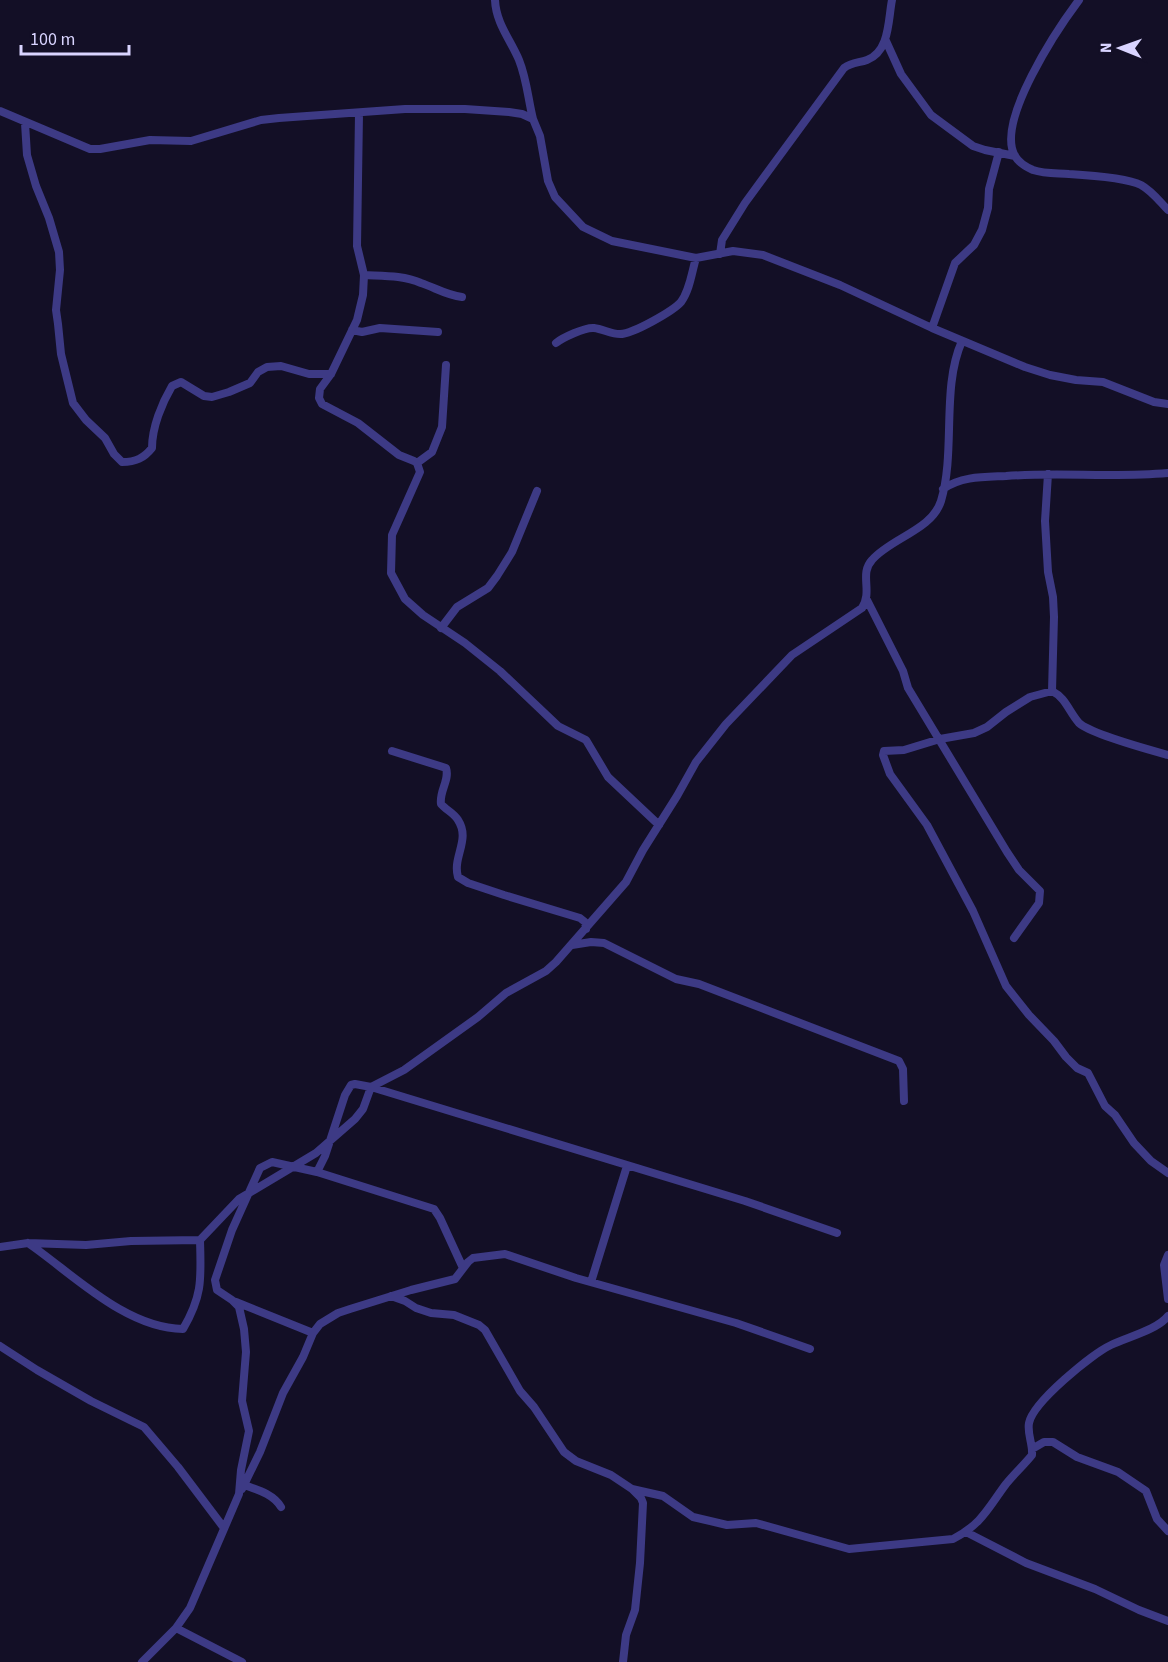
<svg xmlns="http://www.w3.org/2000/svg" width="1168" height="1662" viewBox="0 0 1168 1662" font-family="'Source Sans 3',sans-serif">
<rect width="100%" height="100%" fill="#130f26"/>
<g fill="none" stroke-linecap="round" stroke-linejoin="round">
<path stroke="#3d3a85" stroke-width="8" d="M 495,0 C 496,23 510,39 519,60 C 527,80 528,99 533,119
M 1079,0 C 1058,28 995,122 1015,156 C 1019,163 1026,167 1033,170 C 1045,174 1057,173 1069,174 C 1086,175 1127,178 1141,185 C 1152,191 1160,202 1168,210
M 886,41 L 901,74 L 931,115 L 973,146 L 985,150 L 1015,156
M 0,111 L 90,149 L 100,149 L 150,140 L 191,141 L 261,120 L 279,118 L 405,109 L 465,109 L 509,112 L 522,114 L 533,119 L 540,136 L 548,181 L 555,197 L 583,227 L 612,241 L 696,258 L 733,251 L 763,255 L 840,285 L 932,328 L 1025,367 L 1050,375 L 1076,380 L 1103,382 L 1154,402 L 1168,404
M 359,114 L 357,246 L 364,275 L 363,295 L 357,320 L 331,374 L 320,389 L 319,398 L 322,404 L 358,423 L 399,455 L 414,461 L 417,463 L 420,472 L 392,535 L 391,573 L 405,599 L 423,615 L 465,643 L 500,671 L 558,726 L 586,740 L 608,777 L 659,825
M 25,123 L 27,155 L 36,186 L 49,218 L 59,252 L 60,270 L 56,310 L 58,324 L 61,354 L 73,403 L 86,420 L 105,438 L 114,454 L 122,462 C 136,462 144,458 152,448 C 152,427 162,403 172,386 L 181,382 L 204,396 L 212,397 L 229,392 L 250,383 L 258,372 L 267,367 L 281,366 L 309,374 L 331,374
M 720,254 L 722,240 L 745,203 L 844,68 C 852,62 859,63 867,60 C 890,51 888,20 892,0
M 364,275 C 383,276 403,275 421,283 C 436,288 446,295 462,297
M 932,328 L 955,263 L 974,245 L 982,230 L 988,208 L 989,189 L 999,152
M 352,330 L 362,332 L 380,328 L 438,332
M 556,343 C 562,338 585,327 594,328 C 603,329 611,334 620,334 C 633,334 673,311 681,302 C 690,290 692,271 696,258
M 417,463 L 432,452 L 442,427 L 446,365
M 1048,474 L 1045,521 L 1048,572 L 1053,597 L 1054,617 L 1052,691
M 943,489 C 962,476 984,477 1006,476 C 1060,472 1114,478 1168,473
M 867,600 L 903,671 L 908,688 L 1007,852 L 1019,870 L 1040,891 L 1039,903 L 1014,938
M 441,628 L 457,607 L 488,588 L 497,576 L 512,552 L 537,491
M 392,751 L 446,768 C 450,780 439,791 441,804 C 446,810 454,813 458,820 C 471,840 452,857 458,877 L 468,883 L 504,895 L 580,918 L 585,922 L 586,929
M 1168,755 C 1150,750 1091,734 1079,723 C 1069,712 1066,698 1052,691 L 1030,697 L 1006,712 L 987,727 L 974,733 L 940,739 L 904,750 L 884,751 L 883,755 L 890,774 L 927,825 L 973,911 L 1006,986 L 1029,1015 L 1054,1041 L 1066,1057 L 1077,1068 L 1088,1073 L 1105,1106 L 1115,1115 L 1134,1143 L 1151,1161 L 1168,1173
M 572,945 L 591,942 L 604,943 L 676,979 L 699,984 L 899,1061 L 903,1069 L 904,1101
M 317,1172 L 434,1209 L 440,1218 L 463,1268
M 28,1243 C 73,1274 125,1328 183,1329 C 203,1295 201,1278 200,1240 L 239,1199 L 316,1153 L 355,1119 L 363,1109 L 371,1087 L 745,1201 L 837,1233
M 0,1247 L 28,1243 L 86,1245 L 131,1241 L 200,1240
M 1168,1255 L 1164,1265 L 1168,1299
M 591,1282 L 627,1166
M 391,1296 L 405,1301 L 416,1308 L 431,1313 L 454,1315 L 479,1325 L 485,1330 L 520,1391 L 534,1407 L 564,1452 L 576,1461 L 611,1475 L 632,1489 L 663,1496 L 693,1517 L 727,1525 L 756,1523 L 849,1549 L 953,1539 C 982,1524 988,1508 1006,1484 C 1014,1474 1024,1465 1032,1455 C 1033,1444 1027,1434 1029,1423 C 1033,1402 1092,1354 1111,1345 C 1127,1337 1157,1330 1168,1316
M 236,1302 L 313,1333
M 0,1346 L 37,1370 L 91,1401 L 144,1427 L 178,1467 L 224,1528
M 1032,1449 L 1044,1442 L 1053,1442 L 1077,1457 L 1118,1472 L 1146,1491 L 1157,1519 L 1168,1531
M 244,1485 C 258,1490 273,1494 281,1507
M 242,1489 L 260,1452 L 283,1393 L 303,1357 L 313,1333 L 320,1324 L 338,1313 L 350,1309 L 411,1290 L 455,1279 L 468,1262 L 473,1258 L 505,1254 L 576,1278 L 736,1323 L 810,1349
M 966,1532 L 1026,1563 L 1095,1589 L 1139,1610 L 1168,1621
M 176,1628 L 242,1662
M 142,1662 L 176,1628 L 190,1608 L 239,1494 L 241,1470 L 249,1431 L 242,1401 L 246,1352 L 244,1329 L 239,1307 L 232,1300 L 217,1290 L 215,1280 L 232,1230 L 260,1168 L 272,1162 L 317,1172 L 325,1156 L 345,1095 L 351,1085 L 355,1084 L 371,1087 L 404,1070 L 478,1017 L 506,993 L 546,971 L 556,962 L 626,882 L 643,850 L 677,796 L 696,762 L 726,724 L 792,655 L 862,608 C 873,591 859,574 872,560 C 891,538 932,530 941,501 C 956,451 941,388 962,341
M 623,1662 L 626,1635 L 635,1610 L 640,1563 L 643,1503 L 641,1498 L 632,1489"/>
</g>
<g transform="translate(1120 48) rotate(271)" stroke="#130f26" stroke-width="4.5" paint-order="stroke">
<path d="M0-4.5L10 22L0 15L-10 22Z" fill="#d9d4ff"/>
<text y="-9" font-size="16" font-weight="bold" text-anchor="middle" fill="#d9d4ff">N</text>
</g>
<path d="M21 45v9h108v-9" fill="none" stroke="#d9d4ff" stroke-width="3"/>
<text x="30" y="45" font-size="18" fill="#d9d4ff" stroke="#130f26" stroke-width="4.5" paint-order="stroke">100 m</text>
</svg>
